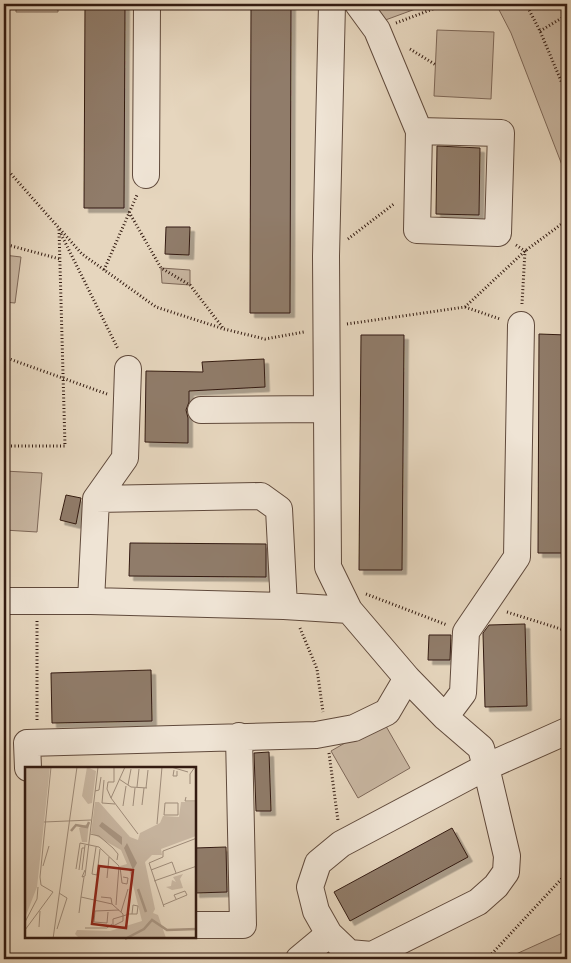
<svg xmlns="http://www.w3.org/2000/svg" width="571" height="963" viewBox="0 0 571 963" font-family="Vollkorn,serif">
<defs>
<filter id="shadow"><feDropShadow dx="4.5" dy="4.5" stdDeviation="0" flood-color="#0004"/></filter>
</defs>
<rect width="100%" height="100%" fill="#e6d6be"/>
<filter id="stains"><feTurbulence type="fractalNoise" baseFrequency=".004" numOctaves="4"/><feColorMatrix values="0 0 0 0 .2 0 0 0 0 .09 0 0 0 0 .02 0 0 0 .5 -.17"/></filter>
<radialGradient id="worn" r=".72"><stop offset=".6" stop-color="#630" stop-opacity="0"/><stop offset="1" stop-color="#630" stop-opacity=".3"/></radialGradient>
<path fill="#c8b6a1" stroke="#7e6859" d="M 16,4 L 58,4 L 58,12 L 16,12 Z
M 366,4 L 429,4 L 380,22 Z
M 496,4 L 567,4 L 567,178 L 511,33 Z
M 437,30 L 494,32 L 491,99 L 434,96 Z
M 4,255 L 21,257 L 15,303 L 4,302 Z
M 161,268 L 190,270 L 190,285 L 162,283 Z
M 4,471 L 42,473 L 37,532 L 4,530 Z
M 383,721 L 410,768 L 358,798 L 331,751 Z
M 567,931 L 567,959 L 505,959 Z"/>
<path fill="#907c6b" stroke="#331b11" filter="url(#shadow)" d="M 85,4 L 125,4 L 124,208 L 84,208 Z
M 251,4 L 291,4 L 290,313 L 250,313 Z
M 437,146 L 480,148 L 479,215 L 436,214 Z
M 166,227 L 190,227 L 189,255 L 165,254 Z
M 539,334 L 567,335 L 567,553 L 538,553 Z
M 361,335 L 404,335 L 402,570 L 359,570 Z
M 264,359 L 265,387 L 189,391 L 189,402 L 186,410 L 188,418 L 188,443 L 145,442 L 146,371 L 203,372 L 202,362 Z
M 66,495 L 81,498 L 76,524 L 60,520 Z
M 130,543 L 266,544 L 266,577 L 129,576 Z
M 525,624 L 527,706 L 485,707 L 483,633 L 489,625 Z
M 429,635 L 451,635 L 450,660 L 428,660 Z
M 151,670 L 152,721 L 52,723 L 51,673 Z
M 269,752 L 271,811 L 256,811 L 254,753 Z
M 452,828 L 468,857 L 350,921 L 334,892 Z
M 226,847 L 227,892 L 195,893 L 195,848 Z"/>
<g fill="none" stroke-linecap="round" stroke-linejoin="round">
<g stroke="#604a3c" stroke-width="28">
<path id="minor" d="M 332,4 L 326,256 L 328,567 L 349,610
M 358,4 L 377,30 L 419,131 L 417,230 L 498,233 L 501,133 L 419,131
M 146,175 L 147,4
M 201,410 L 326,409
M 4,601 L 91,601 L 284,606 L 279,509 L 261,496 L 96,499
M 91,601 L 96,499 L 125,458 L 128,369
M 284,606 L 349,610 L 407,678 L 445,717 L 481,748 L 486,767 L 507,856 L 506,872 L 496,886 L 478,902 L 372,955 L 349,953 L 329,934 L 316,911 L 310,887 L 318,863 L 341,844 L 486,767 L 567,731
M 445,717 L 463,693 L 466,632 L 517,557 L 521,325
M 28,768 L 27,743 L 316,735 L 354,728 L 387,712 L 407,678
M 195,925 L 243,925 L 239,736
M 299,959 L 329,934"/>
</g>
<path stroke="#331b11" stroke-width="3" stroke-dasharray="1 2.5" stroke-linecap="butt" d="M 526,4 L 540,31 L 567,95
M 396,23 L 446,4
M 540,31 L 567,15
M 410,49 L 436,65
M 4,166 L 82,254 L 156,307 L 224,329 L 265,339 L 304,332
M 129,212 L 161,268 L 190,285 L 223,328
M 61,234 L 118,349
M 348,239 L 395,203
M 4,244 L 60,259
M 516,245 L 525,251 L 522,304
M 104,270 L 137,195
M 465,307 L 500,319
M 347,324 L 465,307 L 525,251 L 567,220
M 4,357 L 107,394
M 4,446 L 65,446 L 59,229
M 366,594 L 447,625
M 507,612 L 567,631
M 37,621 L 37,722
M 300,628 L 317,669 L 323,712
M 329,753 L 338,821
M 487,959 L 567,873"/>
<use href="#minor" stroke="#efe4d5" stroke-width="26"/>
</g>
<g transform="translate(25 767)">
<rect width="171" height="171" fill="#e6d6be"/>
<path d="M 0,0 L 25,0 L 12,120 L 0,151 ZM 62,0 L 71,4 L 67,36 L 63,37 L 57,29 ZM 70,35 L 74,35 L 105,70 L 113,73 L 115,66 L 135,56 L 138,49 L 154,50 L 156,35 L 171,35 L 171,69 L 136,82 L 137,88 L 127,88 L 120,95 L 130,142 L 128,146 L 133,148 L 141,171 L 55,172 L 50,167 L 52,163 L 85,164 L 117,154 L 104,102 L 97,103 L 95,99 L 102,97 L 96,83 L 66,66 ZM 64,56 L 62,75 L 57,75 L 54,61 ZM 158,107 L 155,112 L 158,121 L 147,123 L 141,120 L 146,119 L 147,113 L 151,115 L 148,110 Z" fill="#c8b6a1"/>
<path d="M 77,55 L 97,70 L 97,78 L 74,59 ZM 102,76 L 112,96 L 108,103 L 99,81 Z" fill="#a99683"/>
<path fill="none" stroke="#a99683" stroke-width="2.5" d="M 46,64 L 51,58 L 62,60 L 64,55M 113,122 L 121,145M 100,172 L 119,162 L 127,153 L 142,163 L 172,162"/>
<path fill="none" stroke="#9e8b79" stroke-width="1" d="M 100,0 L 86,31 L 113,67M 146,0 L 163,5M 149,3 L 148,9 L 152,9 L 152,4M 94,12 L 106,20 L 122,21M 79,13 L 77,36 L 90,37M 165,17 L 165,7 L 170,0M 103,18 L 106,2M 112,20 L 114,2M 121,21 L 123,3M 70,24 L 74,23 L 76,10M 161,30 L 160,34 L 172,34M 86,31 L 82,22 L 83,15 L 89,15 L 89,0M 140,36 L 153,36 L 153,48 L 139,48 ZM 117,38 L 119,21M 98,39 L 101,19M 108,39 L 110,21M 19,55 L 66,53M 132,57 L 137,0M 65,67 L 74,69 L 88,81 L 93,87 L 92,93M 71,80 L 67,107 L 72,108 L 75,82M 18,99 L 24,79M 95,100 L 97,116 L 102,117 L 103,111 L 98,110M 51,102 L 55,76 L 74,80 L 94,99 L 91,138M 54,103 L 57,81 L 60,81M 57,103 L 60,78M 60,103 L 57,110 L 60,109 L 65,67 L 73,0M 126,103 L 147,95 L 151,106M 59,110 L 56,130 L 87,137 L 86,131 L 76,130M 82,111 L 84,90M 129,114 L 172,99M 87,137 L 98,147 L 98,154 L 88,159 L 88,152 L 98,149 L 104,147 L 112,147 L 113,139 L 108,138 L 107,147M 138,138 L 162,128 L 160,124 L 149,128 L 151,132M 139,140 L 124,96 L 138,90 L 138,84 L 172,71M 83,145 L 82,156 L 69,155 L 70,144 L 94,143M 96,145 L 103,122M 54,146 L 56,130M 0,155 L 12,132 L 13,120M 14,160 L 15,144M 60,161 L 82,161 L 87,157M 32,162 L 42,131 L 34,126M 0,163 L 28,125 L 16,118 L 15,110 L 26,0M 28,172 L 52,0"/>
<path fill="#8f2418" fill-opacity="0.15" stroke="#8f2418" stroke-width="2.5" d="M 74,99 L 108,103 L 101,161 L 67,157 Z"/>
<rect width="171" height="171" fill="none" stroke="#331b11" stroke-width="2.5"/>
</g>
<rect width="571" height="963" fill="none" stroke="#e6d6be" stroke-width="20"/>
<rect x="5" y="5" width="561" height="953" fill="none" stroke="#331b11" stroke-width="2.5"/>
<rect x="10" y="10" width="551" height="943" fill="none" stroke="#331b11"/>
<rect width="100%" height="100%" filter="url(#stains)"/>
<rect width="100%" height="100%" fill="url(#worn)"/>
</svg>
